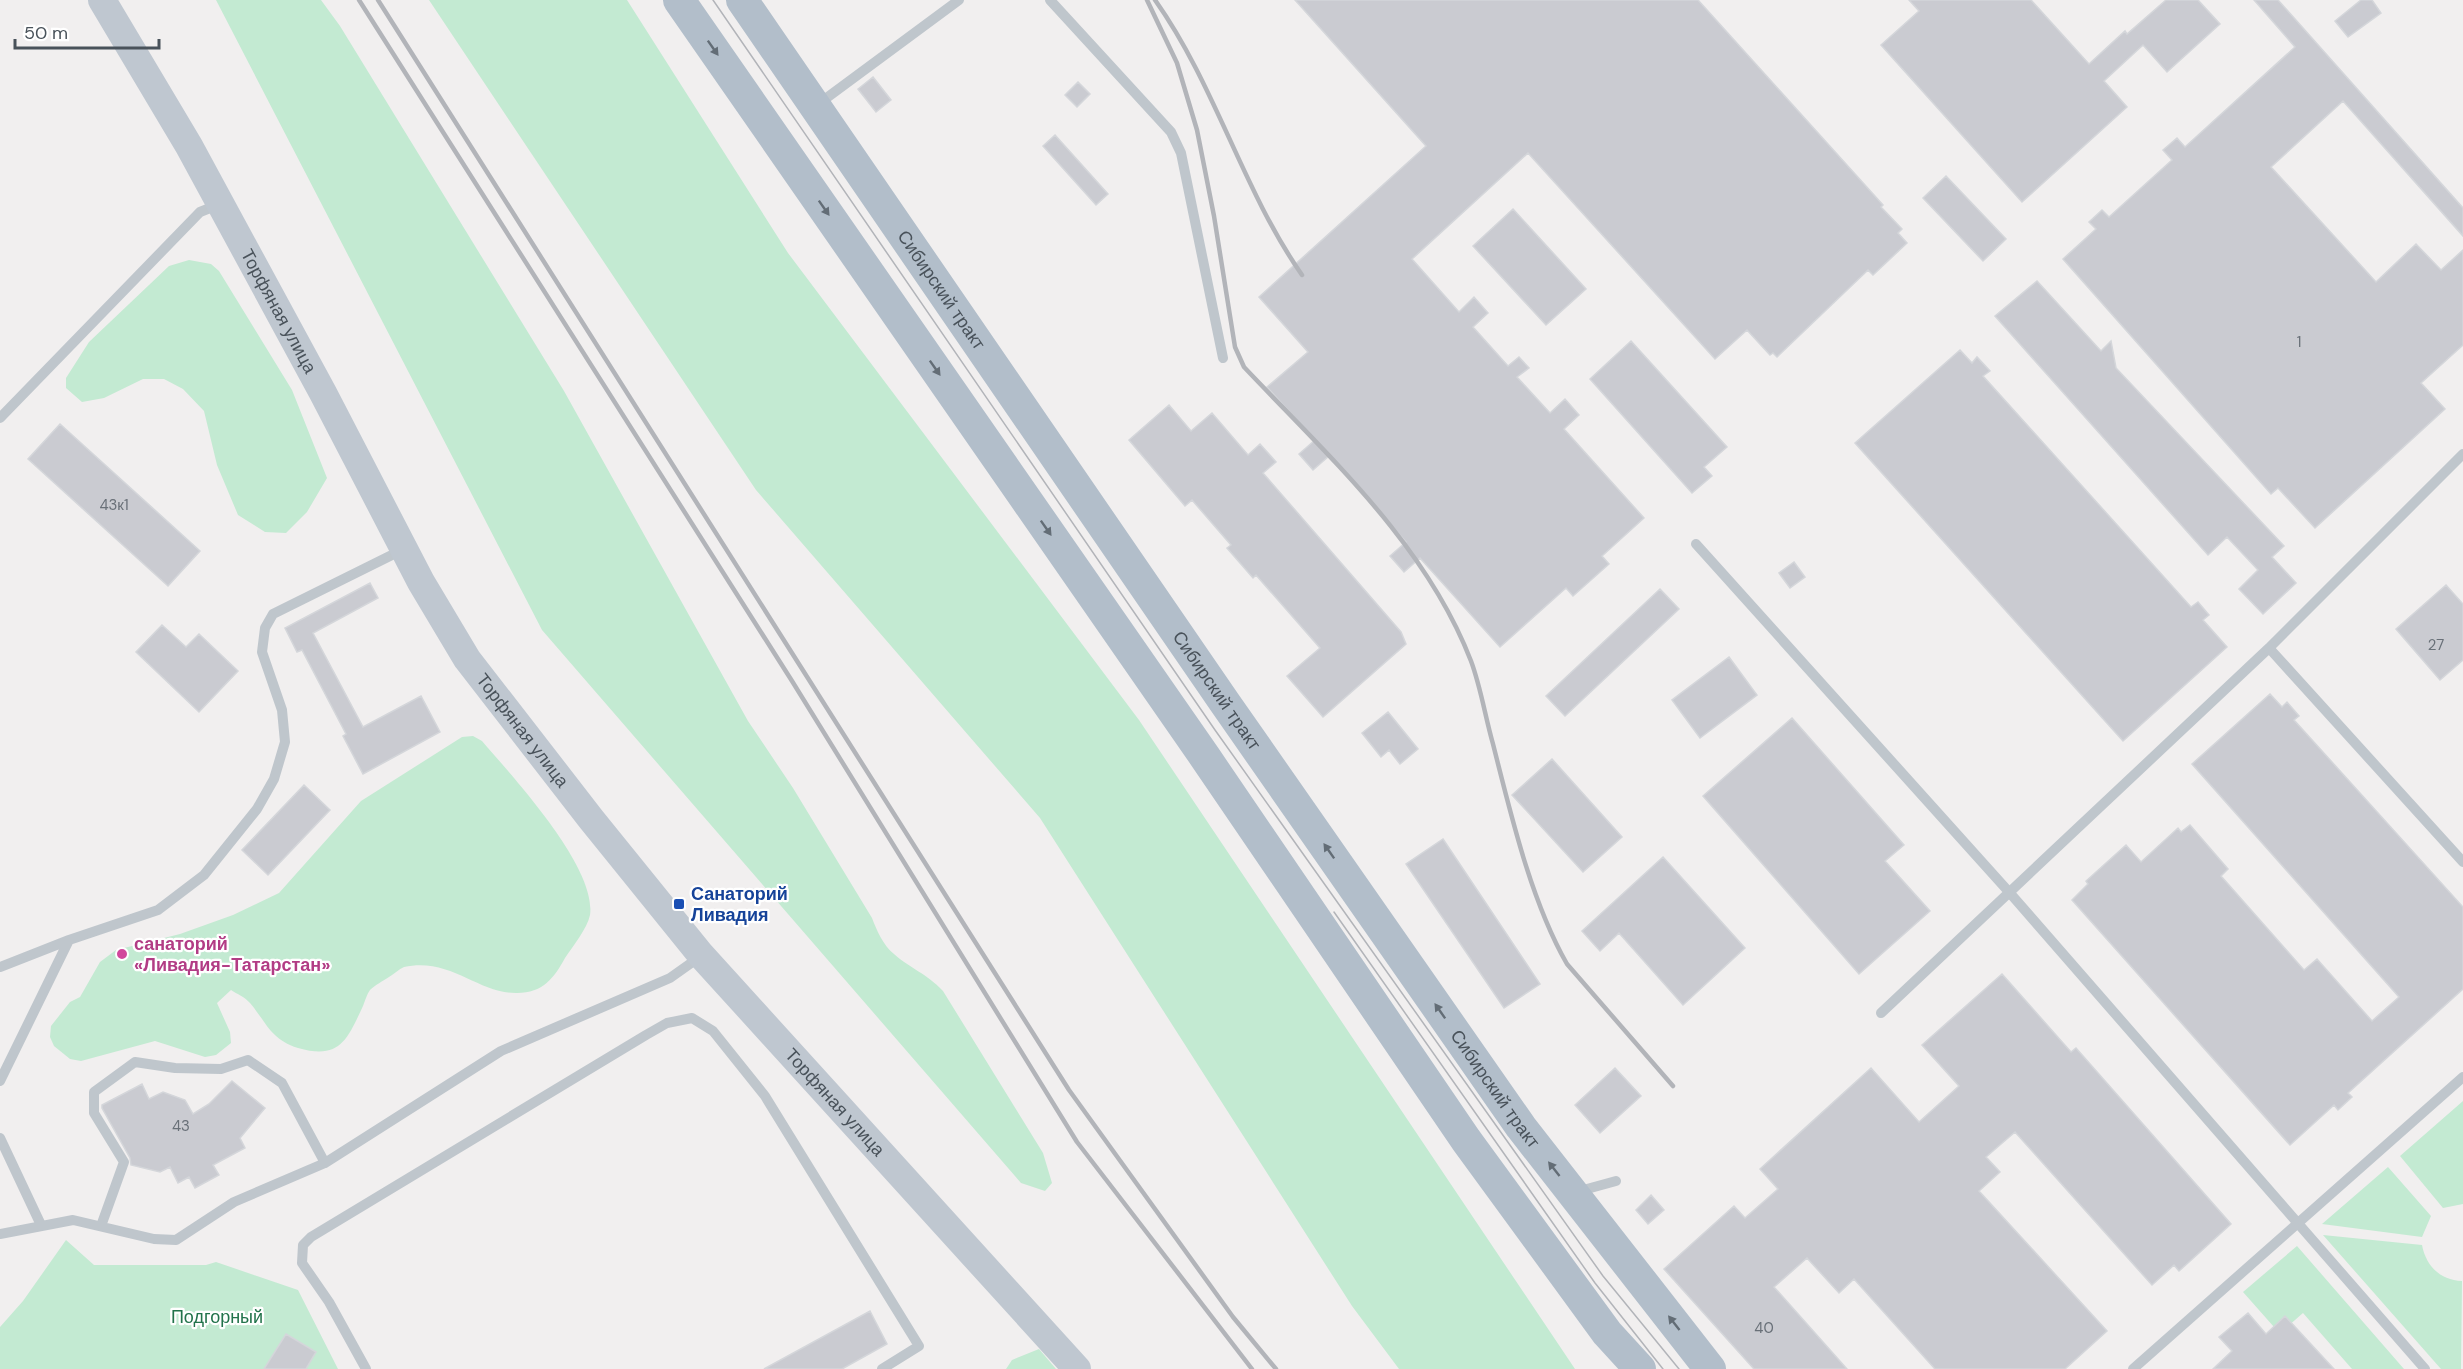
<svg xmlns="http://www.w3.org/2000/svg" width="2463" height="1369" viewBox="0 0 2463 1369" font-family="'DM Sans',sans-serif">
<rect width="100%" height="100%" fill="#f1efef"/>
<path fill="#c3ead2" d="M 216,0 L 321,0 L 340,26 L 564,391 L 748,721 L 793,788 L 872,918 C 877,931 883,945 894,954 C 911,969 926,973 943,991 L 1043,1153 L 1052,1183 L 1045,1191 L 1021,1183 L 542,630 Z
M 429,0 L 627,0 L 788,253 L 1139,720 L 1575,1369 L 1399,1369 L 1352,1306 L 1040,818 L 756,490 Z
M 189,260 L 211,264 L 219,271 L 292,390 L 327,478 L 307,512 L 286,533 L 265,532 L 238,515 L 217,465 L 204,411 L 183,389 L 164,379 L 143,379 L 104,398 L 82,402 L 66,388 L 66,378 L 89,342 L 169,266 Z
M 473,736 L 482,741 C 512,776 597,867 590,915 C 587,929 573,946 565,958 C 554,978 543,993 517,993 C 478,994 451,957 404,967 C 399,969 394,974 389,977 C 383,981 375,985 370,990 C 367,994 365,1001 363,1006 C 347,1040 340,1060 298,1048 C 270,1039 267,1023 250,1003 C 245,997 237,994 231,990 L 217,1003 L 230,1032 L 231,1043 L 216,1055 L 205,1057 L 155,1041 L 81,1061 L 70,1059 L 54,1046 L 50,1037 L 51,1026 L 70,1002 L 80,997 L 100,962 L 116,950 L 180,934 L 233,915 L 279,893 L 361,801 L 462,737 Z
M 2463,1101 L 2463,1204 L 2443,1208 L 2400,1156 Z
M 2388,1167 L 2431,1216 L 2422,1237 L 2322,1224 Z
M 2323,1235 L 2422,1245 C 2426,1266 2440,1280 2462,1281 L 2461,1369 L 2441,1369 Z
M 66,1240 L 94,1265 L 206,1265 L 216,1262 L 298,1290 L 338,1369 L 0,1369 L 0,1327 L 23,1301 Z
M 2297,1246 L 2404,1369 L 2352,1369 L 2303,1313 L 2287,1327 L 2274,1327 L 2243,1292 Z
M 1039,1349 L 1056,1369 L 1006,1369 L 1012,1360 Z"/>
<path fill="#cacbd1" stroke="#d4d6da" stroke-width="1.5" d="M 1295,0 L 1698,0 L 1883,205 L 1881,207 L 1902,229 L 1898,233 L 1907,243 L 1873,275 L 1868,270 L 1777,357 L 1773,353 L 1770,355 L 1747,330 L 1715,359 L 1528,153 L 1412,259 L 1459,312 L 1474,297 L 1488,313 L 1473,327 L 1508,366 L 1519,357 L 1529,368 L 1517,377 L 1550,413 L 1565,399 L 1579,415 L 1564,429 L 1644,518 L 1602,556 L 1609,564 L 1573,596 L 1566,588 L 1500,647 L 1420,558 L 1404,572 L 1390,556 L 1406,542 L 1329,456 L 1313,470 L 1299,454 L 1315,440 L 1267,387 L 1308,352 L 1259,297 L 1426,146 Z
M 1909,0 L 2031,0 L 2089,64 L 2125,31 L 2127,34 L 2166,0 L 2198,0 L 2220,24 L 2167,72 L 2143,45 L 2104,81 L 2127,107 L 2022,202 L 1881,45 L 1919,11 Z
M 2254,0 L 2278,0 L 2463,208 L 2463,236 L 2343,101 L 2271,167 L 2376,282 L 2416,244 L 2441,270 L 2463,250 L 2463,345 L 2421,383 L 2445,409 L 2315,528 L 2278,488 L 2271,494 L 2063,259 L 2096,229 L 2089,222 L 2102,210 L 2109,217 L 2172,160 L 2163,150 L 2177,138 L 2185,147 L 2295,47 Z
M 2361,0 L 2372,0 L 2381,13 L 2348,37 L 2335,21 Z
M 873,77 L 891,100 L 876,112 L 858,89 Z
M 1078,82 L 1090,94 L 1077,107 L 1065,95 Z
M 1055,135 L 1108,194 L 1096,205 L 1043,146 Z
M 1946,176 L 2006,239 L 1983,261 L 1923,198 Z
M 1513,209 L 1586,289 L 1546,325 L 1473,246 Z
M 2037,281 L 2101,351 L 2111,341 L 2116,368 L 2284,546 L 2272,557 L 2296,583 L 2263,614 L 2239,589 L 2258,570 L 2227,537 L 2208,555 L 1995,316 Z
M 1631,341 L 1727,447 L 1704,467 L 1712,476 L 1692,493 L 1590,379 Z
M 1960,350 L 1972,363 L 1977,357 L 1990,371 L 1983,376 L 2191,607 L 2198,602 L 2209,615 L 2203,620 L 2227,647 L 2123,741 L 1855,443 Z
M 1169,405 L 1191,431 L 1212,413 L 1248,455 L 1260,444 L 1276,462 L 1263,473 L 1401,632 L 1406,644 L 1323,717 L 1287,676 L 1320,648 L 1256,575 L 1253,578 L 1227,548 L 1231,545 L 1192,500 L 1185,506 L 1129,440 Z
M 60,424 L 200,551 L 168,586 L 28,459 Z
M 1794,562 L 1805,577 L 1790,588 L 1779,573 Z
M 370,583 L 378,598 L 313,633 L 363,727 L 421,696 L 440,732 L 363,774 L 343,736 L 346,734 L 302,650 L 297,652 L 285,628 Z
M 2446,585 L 2463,604 L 2463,660 L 2440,680 L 2396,629 Z
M 1660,589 L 1679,609 L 1565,716 L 1546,696 Z
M 162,625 L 186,647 L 199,634 L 238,671 L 199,712 L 136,652 Z
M 1729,657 L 1757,695 L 1700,738 L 1672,700 Z
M 2270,694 L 2282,707 L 2287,702 L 2299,716 L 2294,720 L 2463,907 L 2463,989 L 2348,1093 L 2352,1097 L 2338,1110 L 2334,1105 L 2290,1145 L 2072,900 L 2088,884 L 2086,881 L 2126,845 L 2141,862 L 2178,828 L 2181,832 L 2190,825 L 2228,869 L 2221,876 L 2304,970 L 2317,959 L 2372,1021 L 2399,997 L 2192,764 Z
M 1388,712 L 1418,749 L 1400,764 L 1389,750 L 1381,757 L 1362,733 Z
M 1792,718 L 1904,845 L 1885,861 L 1930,911 L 1859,974 L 1703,796 Z
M 1552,759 L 1622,837 L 1583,872 L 1512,795 Z
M 304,785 L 330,810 L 268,875 L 242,850 Z
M 1443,839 L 1540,984 L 1504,1008 L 1406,864 Z
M 1663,857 L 1745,948 L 1683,1005 L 1619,933 L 1600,951 L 1582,931 Z
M 2002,974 L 2071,1052 L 2076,1048 L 2231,1224 L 2179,1271 L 2174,1265 L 2152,1285 L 2015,1132 L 1986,1157 L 2000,1172 L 1979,1191 L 2107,1331 L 2065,1369 L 1935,1369 L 1854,1279 L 1839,1293 L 1807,1258 L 1774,1287 L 1847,1369 L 1754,1369 L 1664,1269 L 1734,1206 L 1745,1218 L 1778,1189 L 1760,1169 L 1871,1068 L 1919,1122 L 1959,1086 L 1922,1045 Z
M 1615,1068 L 1641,1096 L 1600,1133 L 1575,1105 Z
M 232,1081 L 265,1108 L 240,1138 L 245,1148 L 213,1165 L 219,1175 L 195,1188 L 189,1177 L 178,1183 L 170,1167 L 160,1172 L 131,1165 L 130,1158 L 102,1108 L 102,1105 L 142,1084 L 149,1099 L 163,1092 L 185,1100 L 193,1114 L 209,1104 Z
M 1651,1195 L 1664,1210 L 1648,1224 L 1636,1210 Z
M 870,1311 L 887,1344 L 842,1369 L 764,1369 Z
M 2248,1313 L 2266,1334 L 2285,1316 L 2334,1369 L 2213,1369 L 2232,1351 L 2219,1337 Z
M 286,1334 L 316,1352 L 306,1369 L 264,1369 Z"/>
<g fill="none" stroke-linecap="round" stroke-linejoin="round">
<path stroke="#bfc6cc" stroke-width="10" d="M 1050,0 L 1171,132 L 1181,153 L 1223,358
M 817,105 L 959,0
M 0,418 L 200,212 L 220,204
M 1696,544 L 2009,892 L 2425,1369
M 2269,648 L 2463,862
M 0,967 L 69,940
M 1881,1013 L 2269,648 L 2463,454
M 0,1081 L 69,940 L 158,910 L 204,875 L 257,809 L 274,779 L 285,742 L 282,710 L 262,652 L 265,628 L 273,614 L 404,549
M 0,1138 L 41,1225
M 1576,1192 L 1616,1181
M 101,1226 L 124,1162 L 94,1113 L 94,1092 L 135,1062 L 175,1068 L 221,1069 L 248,1060 L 282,1083 L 325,1163 L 501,1051 L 670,978 L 701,956
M 0,1234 L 73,1220 L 154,1239 L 176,1240 L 234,1202 L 325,1163
M 366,1369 L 329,1302 L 302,1263 L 303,1245 L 311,1237 L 646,1035 L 667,1023 L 692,1018 L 713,1031 L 765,1096 L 919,1346 L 882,1369
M 2133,1369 L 2463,1077"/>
<path stroke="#bfc7d0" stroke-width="28" id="s1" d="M 102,0 L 189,146 L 323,393 L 421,582 L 467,659 L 591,819 L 701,955 L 1077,1369"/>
<g stroke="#b2beca" stroke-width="32">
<path d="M 679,0 L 1205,757 L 1466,1140 L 1607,1333 L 1640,1369"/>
<path id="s2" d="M 742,0 L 1225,703 L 1521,1127 L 1710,1369"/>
</g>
<path stroke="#b2b4b9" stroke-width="1.5" d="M 713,0 L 1215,730 L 1603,1276 L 1679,1369
M 1334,912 L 1595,1283 L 1663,1369"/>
<path stroke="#b2b4b9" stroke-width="4.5" d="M 359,0 L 792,681 L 1077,1142 L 1252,1369
M 378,0 L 1069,1090 L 1233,1317 L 1276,1369
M 1147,0 L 1177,63 L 1197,130 L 1214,216 L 1235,347 L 1244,367 C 1328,456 1426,544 1471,661 C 1481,688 1485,716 1493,744 C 1511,815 1531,901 1567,964 L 1673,1086
M 1155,0 C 1216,86 1242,189 1302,275"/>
</g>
<defs><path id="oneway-solid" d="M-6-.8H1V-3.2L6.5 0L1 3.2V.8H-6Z" transform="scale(1.5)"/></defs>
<g fill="#636d76">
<use href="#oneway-solid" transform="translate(713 48) rotate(55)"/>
<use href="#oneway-solid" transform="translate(824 208) rotate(55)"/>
<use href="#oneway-solid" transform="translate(935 368) rotate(55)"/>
<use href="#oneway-solid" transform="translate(1046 528) rotate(55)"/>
<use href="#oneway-solid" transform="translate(1329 851) rotate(-125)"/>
<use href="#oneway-solid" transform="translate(1440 1011) rotate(-125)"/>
<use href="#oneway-solid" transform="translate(1554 1169) rotate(-128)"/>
<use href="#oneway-solid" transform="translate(1674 1323) rotate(-128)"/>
</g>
<rect fill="#1a4fb4" stroke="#fff" stroke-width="2" x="673" y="898" width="12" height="12" rx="3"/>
<circle fill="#d1479c" stroke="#fff" stroke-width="2" cx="122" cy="954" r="6"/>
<g text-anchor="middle" stroke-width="4.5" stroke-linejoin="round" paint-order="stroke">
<g font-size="15" fill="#697078">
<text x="2299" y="347">1</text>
<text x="114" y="510">43к1</text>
<text x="2436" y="650">27</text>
<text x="181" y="1131">43</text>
<text x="1764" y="1333">40</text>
</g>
<g font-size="18" fill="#49525a" stroke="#fff">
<text dy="6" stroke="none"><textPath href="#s2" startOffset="352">Сибирский тракт</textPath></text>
<text dy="6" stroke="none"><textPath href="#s1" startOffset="358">Торфяная улица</textPath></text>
<text dy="6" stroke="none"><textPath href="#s2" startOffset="838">Сибирский тракт</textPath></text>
<text dy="6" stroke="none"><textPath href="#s1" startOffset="844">Торфяная улица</textPath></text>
<text dy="6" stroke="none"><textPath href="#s2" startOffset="1324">Сибирский тракт</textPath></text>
<text dy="6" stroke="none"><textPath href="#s1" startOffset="1330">Торфяная улица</textPath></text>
</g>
<g font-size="18" font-weight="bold" fill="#164399" stroke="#fff" text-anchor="start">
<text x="691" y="900">Санаторий<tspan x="691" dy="21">Ливадия</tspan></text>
</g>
<g font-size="18" font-weight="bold" fill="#b23c85" stroke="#fff" text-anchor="start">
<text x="134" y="950">санаторий<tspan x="134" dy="21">«Ливадия-Татарстан»</tspan></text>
</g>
<g font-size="18" fill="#22734b" stroke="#fff">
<text x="217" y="1323">Подгорный</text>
</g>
</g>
<path d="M15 39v9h144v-9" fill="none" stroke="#49525a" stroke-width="3"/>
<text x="24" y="39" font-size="18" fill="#49525a" stroke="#ffffff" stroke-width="4.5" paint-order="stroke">50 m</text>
</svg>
